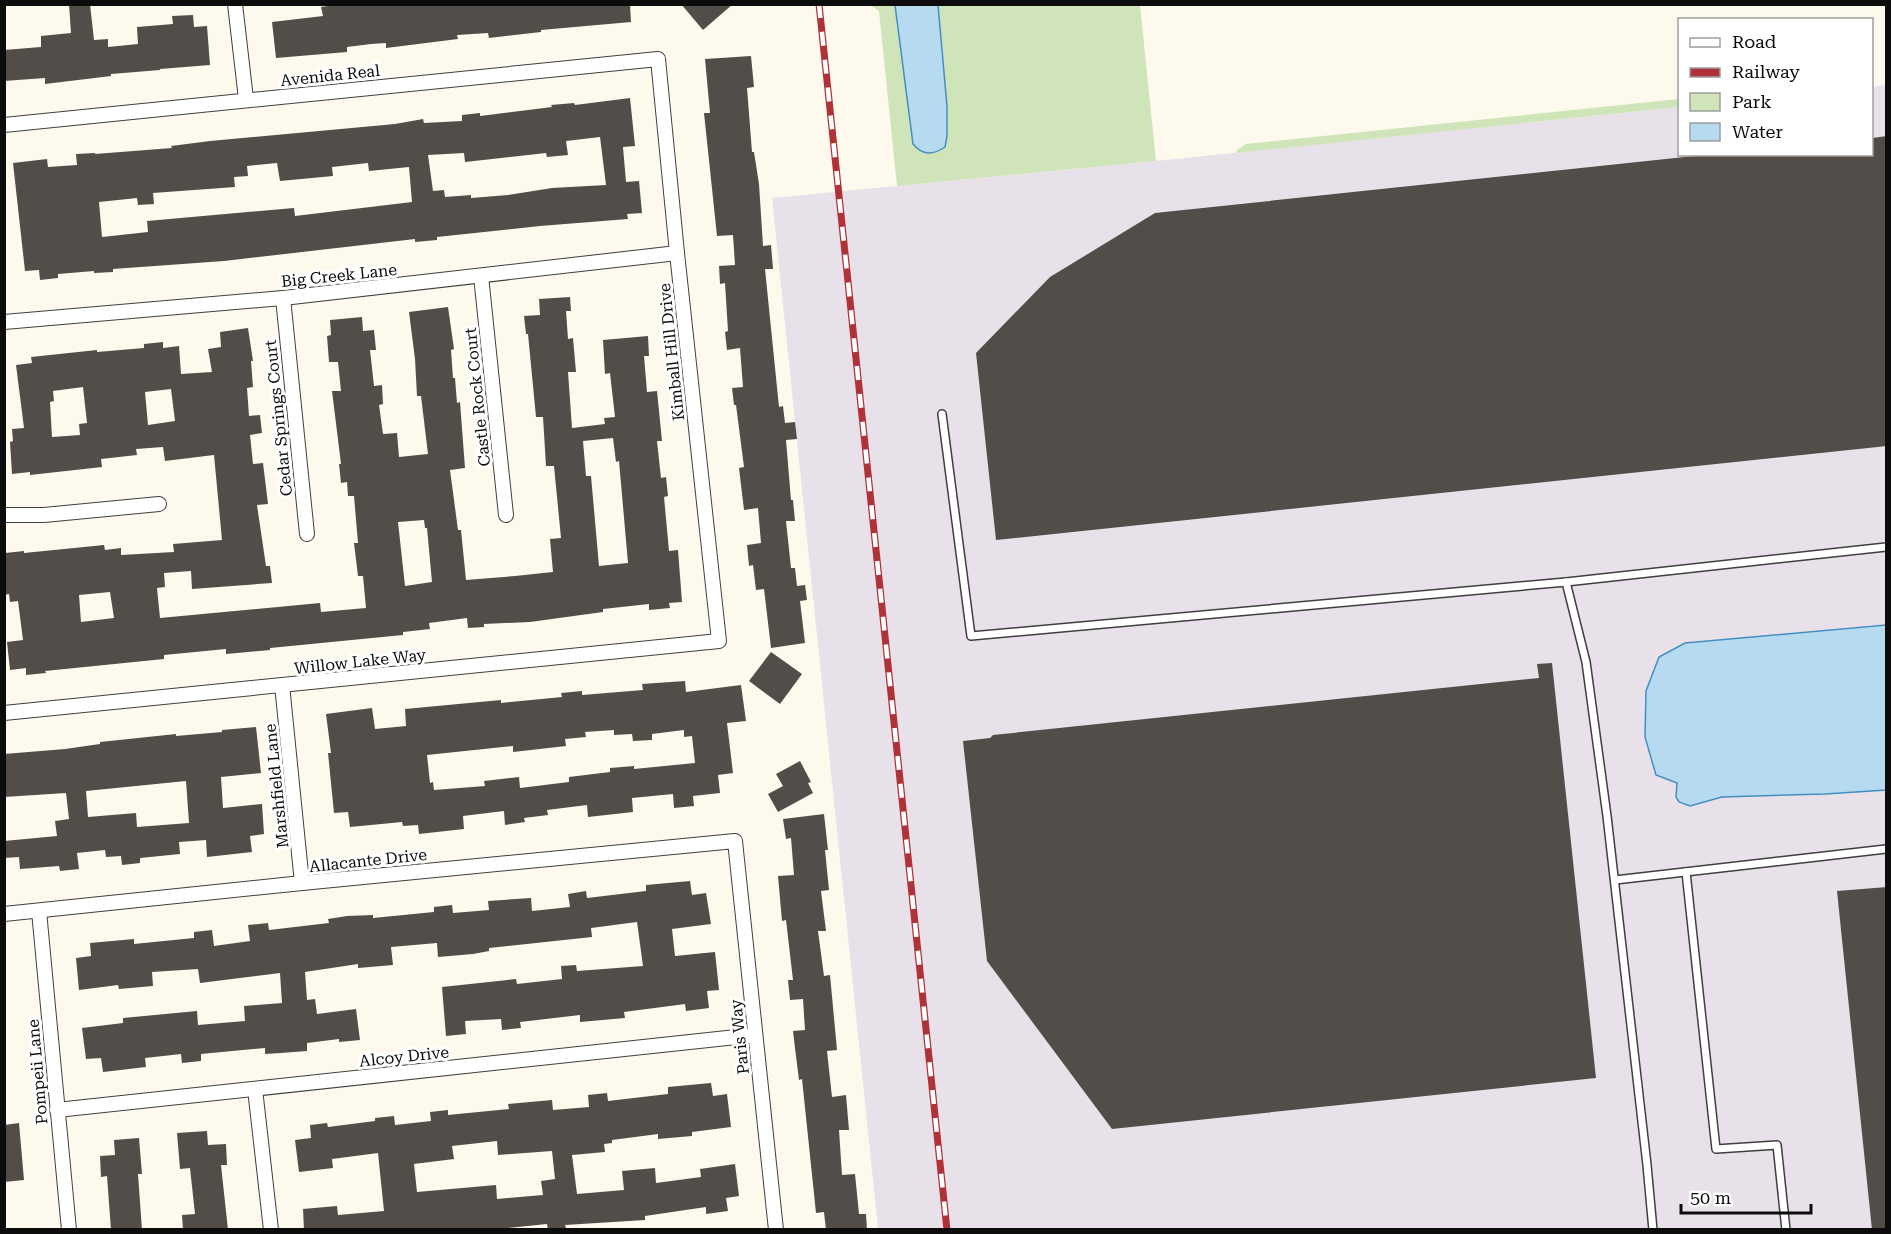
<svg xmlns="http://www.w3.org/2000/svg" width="1891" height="1234" viewBox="0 0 1891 1234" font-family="'Roboto Serif',serif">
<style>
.industrial{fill:#e9e1ea}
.green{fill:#d0e4ba}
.water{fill:#b6daf0;stroke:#448ec0;stroke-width:1.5}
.building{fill:#534d49;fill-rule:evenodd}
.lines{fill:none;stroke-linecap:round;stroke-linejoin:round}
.lane-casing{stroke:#3f3f3f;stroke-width:10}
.street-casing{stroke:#3f3f3f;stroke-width:16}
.lane{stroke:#fff;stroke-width:7}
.street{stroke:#fff;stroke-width:14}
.rail-casing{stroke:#ae3238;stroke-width:7}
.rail{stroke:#fff;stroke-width:4.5;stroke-dasharray:14;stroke-linecap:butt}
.labels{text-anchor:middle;stroke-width:6;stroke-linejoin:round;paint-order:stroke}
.street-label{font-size:16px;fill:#0c0c0c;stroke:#fff}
</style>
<rect width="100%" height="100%" fill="#fdfaed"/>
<path class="industrial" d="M1886,85V1229H878L772,198L1156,161L1679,107L1680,154H1872V87Z"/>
<g class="green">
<path d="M870,5H1140L1156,161L897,186L879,11Z"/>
<path d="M1679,99V107L1236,153L1237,150L1246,144Z"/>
</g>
<g class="water">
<path d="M895,5H938L947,106V136L945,147C933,155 923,156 913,144Z"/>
<path d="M1886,625V790L1825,794L1722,797L1690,806L1679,802L1676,797L1677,783L1656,775L1645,737L1646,691L1659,657L1685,643Z"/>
</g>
<g class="building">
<path d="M69,4H90L94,40L108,39V47L138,44L137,27L173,24L172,16L193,15L194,27L207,26L210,65L160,69V70L111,74V76L45,84V78L4,81V50L41,47V36L71,33Z"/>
<path d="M341,4H630L631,22L541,30V32L489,38L488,33L457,35L458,39L386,48V43L371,44L347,47V52L276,58L272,22L323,16L321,7Z"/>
<path d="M681,4H733L703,30Z"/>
<path d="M751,56L754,87L747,88L752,152H754L759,184L763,246L771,245L773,269H765L779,407L783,406L785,423L795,422L797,439L786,440L791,500H793L795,521H786L791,568H795L797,586L805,585L807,600L800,601L805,643L771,648L764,589L756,590L753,565L749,566L747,545L761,543L758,508L744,510L741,485L739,468L744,467L736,405H734L732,388L743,387L740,348L727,350L725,332L728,331L725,283L720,284L719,266L735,265L733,235L717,236L704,113H710L705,59Z"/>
<path d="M630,98L635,146L623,147L626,182L639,181L642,213L627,214L628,219L540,226L437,237V240L415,242V239L224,261L113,269V272L94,273V271L58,274V278L40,280L39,270L25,271L13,163L47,159L48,167L77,165L76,154L95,153V154L172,148L171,146L210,141L395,124L423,119L424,123L462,121V115L480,113V116L552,107L551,105L574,103L575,105ZM600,137L606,185L552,188L508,195L471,198V195L445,197L444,190L433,191L428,155L464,153L465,162L546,153L547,157L568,155L566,141ZM277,163L280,181L333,176L332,167L368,163L369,171L409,167L412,202L295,216L294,208L147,221L148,232L102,237L99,202L137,198L138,205L154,204L153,193L235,187L234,177L248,176L247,166Z"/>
<path d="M1887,136V446L996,540L976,353L1050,277L1155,213L1713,154H1872V138Z"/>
<path d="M570,297L571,311H566L568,339L573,338L576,372H568L572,428L605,424L604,418L615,417L610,373L605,374L603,340L648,336L649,356H644L647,392L657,391L662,441H657L661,478L666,477L668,496L664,497L669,551L678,550L682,602L669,603L670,608L649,610V604L603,609V612L530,622L484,624V627L468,628L467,618L429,623L430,629L403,632V635L270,648V650L226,654V649L164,655V659L45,671L46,673L26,675V668L10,670L7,642L23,640L18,601L10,602L9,594L4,595L5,553L24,551V553L104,545L105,550L121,548V555L174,552L173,544L222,540L214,455L165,461L163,447L136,449L137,455L101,459L102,467L30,475V472L12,474L10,442L13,441L12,429L24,428L16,365L32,363L31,357L97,350V352L144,348V344L163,342V348L179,346L181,374L212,372L208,349L221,347L220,332L248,328L253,361H251L253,387L247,388L249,416L260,415L262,433L250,435L253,464L263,463L268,504L257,505L266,566H270L272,583L192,589L191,571L164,573L165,587L157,588L160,618L320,603L321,612L366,608L363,576H358L354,543H358L354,496H348L347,482L341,483L339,464H341L332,391H341L338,362H329L327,336L331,335L330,320L362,317L363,331L374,330L376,350H370L374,386L382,385L383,404L379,405L383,434L397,433L399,457L428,454L421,396H417L415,359L409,312L448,307L454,349L451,350L453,378H455L457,403L460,402L465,468L450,470L458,530H461L466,580L515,576L553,572L550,539L561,538L554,466H546L543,417H536L528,334H526L524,316L540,315L539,299ZM83,387L87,423L79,424L80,435L52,437L50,402L54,401L53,391ZM171,389L175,421L148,425L145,392ZM613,438L616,462L619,461L628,563L599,566L591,476H586L583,441ZM424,520L425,528H427L432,582L405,586L398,522ZM110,592L114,618L81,622L79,595Z"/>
<path d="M771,652L802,674L780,704L749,681Z"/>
<path d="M1552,663L1596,1078L1112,1129L987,961L963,741L990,738L993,735L1539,678L1537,664Z"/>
<path d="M685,681L686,692L741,685L746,721L727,723L733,773L718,775L720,793L693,796L694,806L674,808L673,794L632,798L633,812L588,817L587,805L547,810L548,815L524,818L525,822L505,825L504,811L463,816L464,829L419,834L418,825L403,826L402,822L350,827L348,812L334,813L328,753H331L326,714L372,708L375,729L406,726L405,709L501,700V703L562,697L561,693L582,691V695L643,690L642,684ZM614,730V735L632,734L633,741L652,740V734L684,730V737L692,736L695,763L634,769V766L610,768V772L569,777V782L520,788L519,777L484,781L485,786L434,790L433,782L430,783L427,755L513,746V752L566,746L565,739L586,737L585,732Z"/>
<path d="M256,727L261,773L221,777L223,808L262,804L264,834L250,836L252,852L207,857L206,840L179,842L180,854L140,858V863L122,865L121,856L106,857L105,850L77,853L79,869L60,871L59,866L20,869L19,857L4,858V841L57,836L55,821L69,819L66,793L4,797V754L65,749L100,744V742L176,734V736L222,732V730ZM186,781L189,823L137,827L136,813L88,817L86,791Z"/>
<path d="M800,761L811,782L808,783L813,793L778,812L768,794L783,786L776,774Z"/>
<path d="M824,814L828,850H825L829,890L821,891L826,931H818L824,976L830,975L837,1050L827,1051L832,1097L846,1095L849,1130H839L842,1175L855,1174L859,1214H866L867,1230H826L824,1212L816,1213L802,1079L799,1080L795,1048L793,1031L805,1030L803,999L790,1000L788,980H793L786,920L782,921L778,876L794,875L791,838L786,839L783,819Z"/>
<path d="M690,881L692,895L706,893L711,924L672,929L675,956L715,952L719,990L707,991L709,1008L686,1011L685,1004L624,1012L625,1018L580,1022V1015L520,1022L521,1028L502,1030L501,1019L465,1021L466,1034L446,1036L442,987L516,979L517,984L562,979L561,966L576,965L577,971L643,966L637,922L591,928L592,937L489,948V951L473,954L438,957L437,943L391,947L393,965L358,968V964L305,972L307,1000L315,999L317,1014L356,1009L360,1040L339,1042V1039L307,1043V1051L281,1053L265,1054V1048L201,1054V1061L182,1063L181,1054L145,1058L146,1067L103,1072L101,1058L86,1059L82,1028L123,1023V1018L197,1011L198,1025L245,1021L244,1006L282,1003L280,973L200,983L198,969L152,972L153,986L119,989L118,985L79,990L76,958L91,956L90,943L134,939V944L194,938V932L212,930L214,946L250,941L248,925L268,923L269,930L329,923L328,919L347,916L373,915V918L434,912V907L452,905L453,913L489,910L488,901L531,898L532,911L570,907L568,894L586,891L587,898L646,891V885Z"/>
<path d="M1887,887V1230H1872L1837,891Z"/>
<path d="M711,1083L713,1096L727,1094L731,1127L692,1132V1136L658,1139V1134L612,1140V1143L604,1144L605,1152L572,1155L577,1194L624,1190L622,1171L655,1168L656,1183L701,1177L700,1169L735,1164L739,1196L726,1198L728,1211L706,1214V1207L645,1216V1220L565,1225L566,1228L552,1230H548L547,1224L490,1230H304L303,1209L337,1206L338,1215L384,1211L378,1153L332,1159L333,1168L299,1172L295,1140L311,1138L310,1125L327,1123L328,1127L375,1121V1118L394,1116L395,1125L431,1121L430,1112L448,1110V1115L509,1109L508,1104L552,1100L553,1110L589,1107L588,1095L607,1093L608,1101L668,1094V1087ZM497,1141L498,1155L552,1151L555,1179L541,1181L543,1195L497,1199L496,1185L417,1192L414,1164L454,1159L452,1146Z"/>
<path d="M19,1123L24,1180L4,1182V1125Z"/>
<path d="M207,1131L208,1145L226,1144L227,1165H221L228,1230H183L182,1215L195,1214L190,1168L180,1169L177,1133Z"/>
<path d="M139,1138L142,1174H138L142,1230H111L107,1176L101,1177L100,1156L115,1155L114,1140Z"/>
</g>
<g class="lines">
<defs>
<g id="lane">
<path d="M942,414L971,636L1566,582L1886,547"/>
<path d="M1566,582L1586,662L1607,816L1647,1165L1653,1230"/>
<path d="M1686,872L1716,1149L1777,1145L1786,1230"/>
<path d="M1615,880L1886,849"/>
</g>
<g id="street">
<path d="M235,4L246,99"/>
<path d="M4,125L658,59L677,253L719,641L4,713"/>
<path d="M481,276L506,515"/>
<path d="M283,298L307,534"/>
<path d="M4,322L283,298L677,253"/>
<path d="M4,515H44L159,504"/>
<path d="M282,685L302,883"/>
<path d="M39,911L69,1230"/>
<path d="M4,914L302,883L735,841L776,1230"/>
<path d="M255,1089L271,1230"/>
<path d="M57,1110L755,1035"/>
</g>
</defs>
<use href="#lane" class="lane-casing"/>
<use href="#street" class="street-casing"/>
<use href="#lane" class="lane"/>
<use href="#street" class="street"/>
<defs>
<path id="rail" d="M819,4L947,1230"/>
</defs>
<use href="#rail" class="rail-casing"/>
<use href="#rail" class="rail"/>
</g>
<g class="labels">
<g class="street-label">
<text transform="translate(330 75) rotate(-6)" y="6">Avenida Real</text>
<text transform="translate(339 275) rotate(-6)" y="6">Big Creek Lane</text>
<text transform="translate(671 352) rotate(-96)" y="6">Kimball Hill Drive</text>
<text transform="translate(477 397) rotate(-96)" y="6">Castle Rock Court</text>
<text transform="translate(278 418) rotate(-96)" y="6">Cedar Springs Court</text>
<text transform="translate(360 661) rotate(-6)" y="6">Willow Lake Way</text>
<text transform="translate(276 786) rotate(-96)" y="6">Marshfield Lane</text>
<text transform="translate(368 860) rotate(-6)" y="6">Allacante Drive</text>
<text transform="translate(739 1037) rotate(-96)" y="6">Paris Way</text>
<text transform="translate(404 1056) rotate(-6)" y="6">Alcoy Drive</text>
<text transform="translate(37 1072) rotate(-95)" y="6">Pompeii Lane</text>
</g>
</g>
<rect width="1891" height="1234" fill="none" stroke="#0c0c0c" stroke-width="12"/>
<rect x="1678" y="18" width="195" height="138" fill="#ffffff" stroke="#9e9e9e" stroke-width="1.5"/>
<rect x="1690" y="38" width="30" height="9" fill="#ffffff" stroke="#9e9e9e" stroke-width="1.5"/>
<text x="1732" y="48" font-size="18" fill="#0c0c0c">Road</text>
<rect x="1690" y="68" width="30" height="9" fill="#ae3238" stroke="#9e9e9e" stroke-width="1.5"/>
<text x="1732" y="78" font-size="18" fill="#0c0c0c">Railway</text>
<rect x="1690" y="93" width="30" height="18" fill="#d0e4ba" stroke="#9e9e9e" stroke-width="1.5"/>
<text x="1732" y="108" font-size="18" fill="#0c0c0c">Park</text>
<rect x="1690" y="123" width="30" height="18" fill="#b6daf0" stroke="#9e9e9e" stroke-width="1.5"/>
<text x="1732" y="138" font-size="18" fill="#0c0c0c">Water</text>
<path d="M1681 1204v9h130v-9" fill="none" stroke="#0c0c0c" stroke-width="3"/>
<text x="1690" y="1204" font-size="18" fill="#0c0c0c" stroke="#ffffff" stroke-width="4.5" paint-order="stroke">50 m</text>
</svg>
